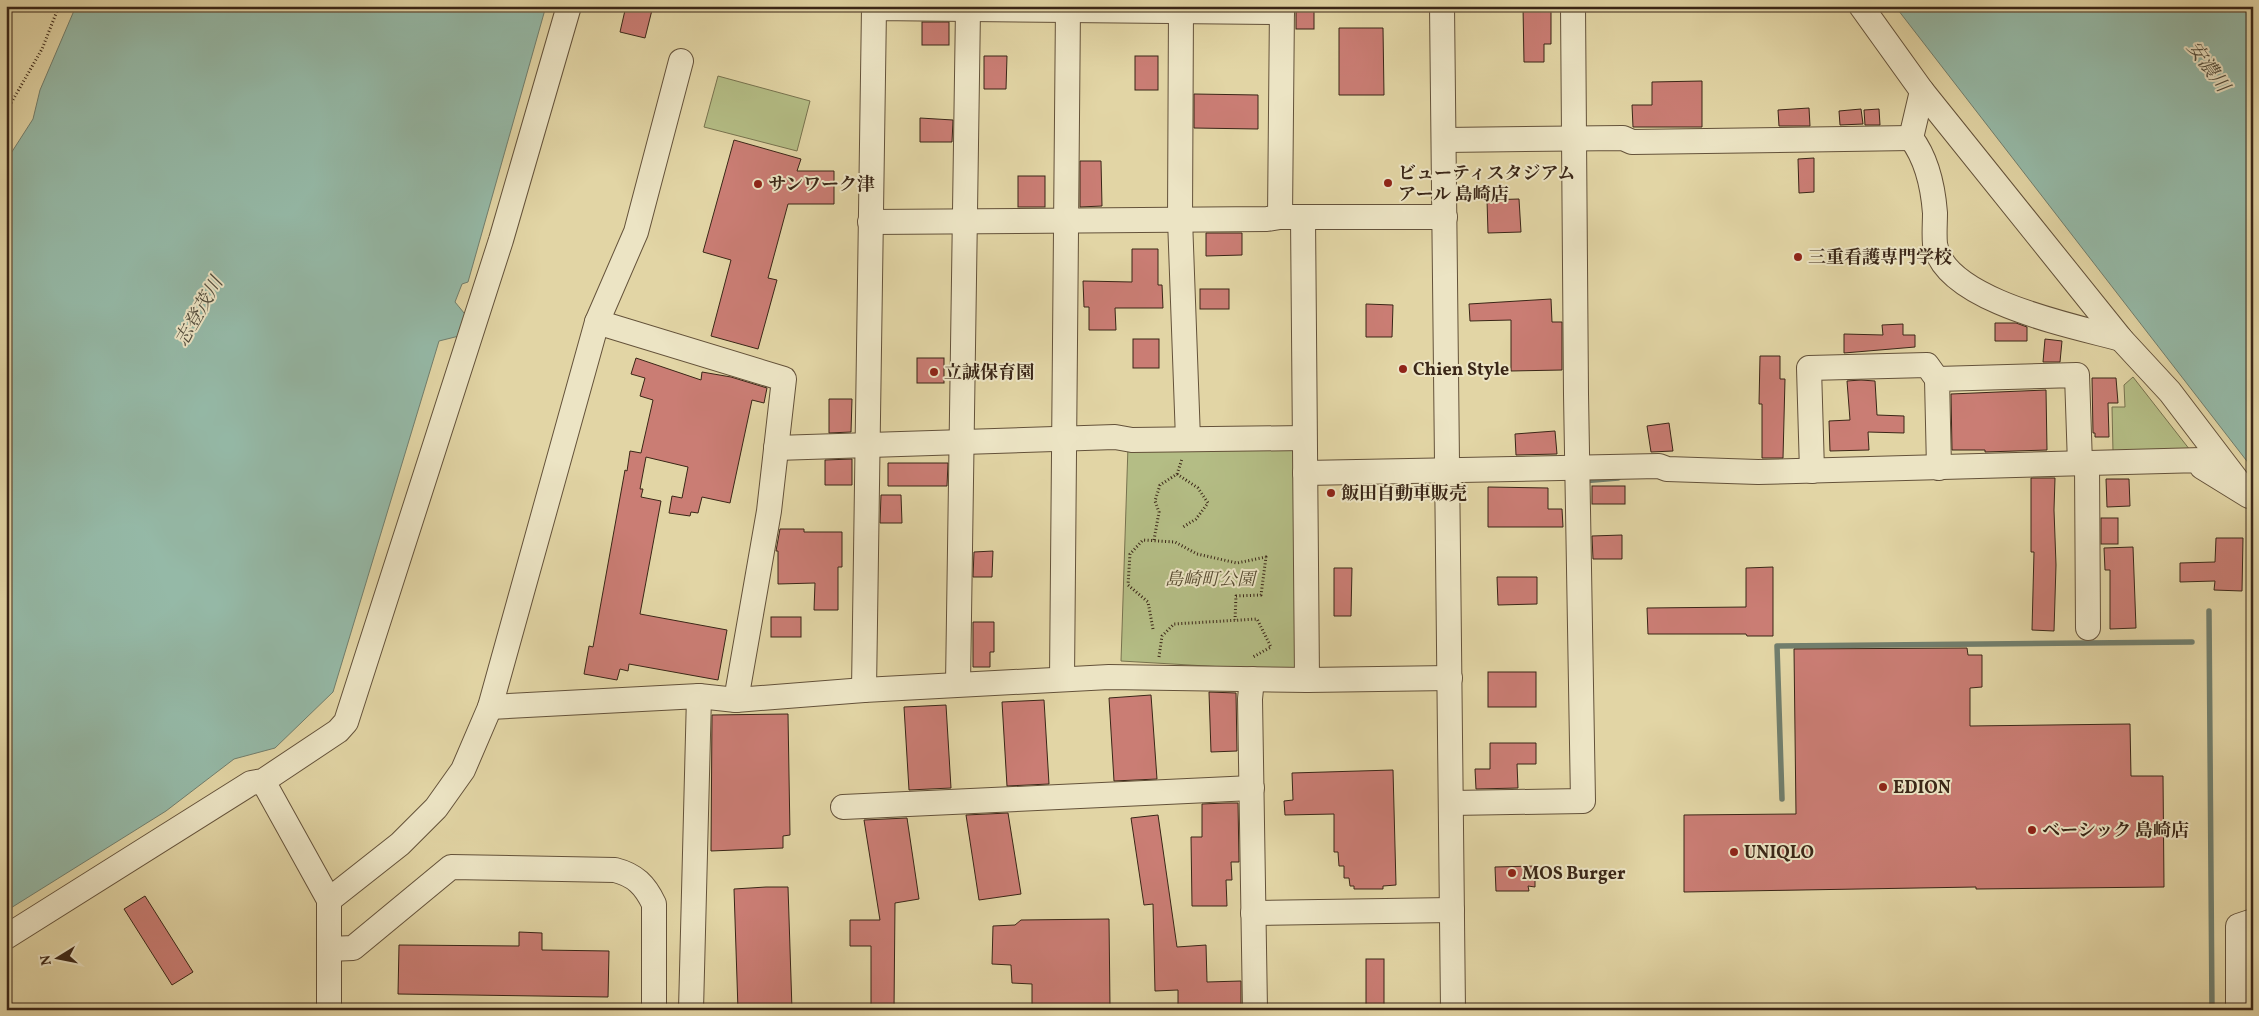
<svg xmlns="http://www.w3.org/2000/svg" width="2259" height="1016" viewBox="0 0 2259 1016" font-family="Vollkorn,'Noto Serif JP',serif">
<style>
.green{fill:#b4bd85;stroke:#77724e}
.water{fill:#95b9a7;stroke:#717e6d}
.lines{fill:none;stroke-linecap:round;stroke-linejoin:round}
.stream{stroke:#717e6d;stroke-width:5.5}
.building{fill:#ca7d74;stroke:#3a2617}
.minor-casing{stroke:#64523a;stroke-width:26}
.path{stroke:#3a2617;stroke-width:3;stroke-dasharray:1 2.5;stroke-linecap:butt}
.minor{stroke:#ece4c4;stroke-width:24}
.poi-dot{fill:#8f2418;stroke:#ece4c4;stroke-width:2}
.labels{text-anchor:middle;stroke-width:4;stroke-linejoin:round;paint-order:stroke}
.poi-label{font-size:18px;font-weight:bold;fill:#3a2617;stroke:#ece4c4;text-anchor:start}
.park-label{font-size:18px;font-style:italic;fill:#584c32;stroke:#ece4c4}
.water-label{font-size:19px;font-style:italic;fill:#514b3b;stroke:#ece4c4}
</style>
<rect width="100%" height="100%" fill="#e2d5a5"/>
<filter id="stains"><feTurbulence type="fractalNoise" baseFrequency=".004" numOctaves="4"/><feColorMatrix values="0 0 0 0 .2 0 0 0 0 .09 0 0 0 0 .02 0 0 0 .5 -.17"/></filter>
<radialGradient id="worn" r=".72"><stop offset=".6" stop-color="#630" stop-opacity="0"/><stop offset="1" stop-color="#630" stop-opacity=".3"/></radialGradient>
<g class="green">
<path d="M718,76L810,101L797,151L704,127Z"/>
<path d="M2133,377L2190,450L2113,452L2112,407H2125L2124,385Z"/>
<path d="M1128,446H1292L1295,451L1297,666L1292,671L1121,661Z"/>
</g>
<g class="water">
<path d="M76,6H546L468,282L462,284L455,302L469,319L463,335L439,341L333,692L275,748L234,759L166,811L6,911V161L33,119L40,90Z"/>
<path d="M1895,6H2253V469Z"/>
</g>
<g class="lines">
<g class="stream">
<path d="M1582,481L1618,478"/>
<path d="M2209,611L2212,1010"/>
<path d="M1782,799L1777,646L2192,642"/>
</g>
</g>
<g class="building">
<path d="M626,6H653L645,38L620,32Z"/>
<rect x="1296" y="6" width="18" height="23"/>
<path d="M1523,7H1551V44H1544V62H1524Z"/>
<rect x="922" y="22" width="27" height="23"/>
<path d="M1339,28H1383L1384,95H1339Z"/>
<path d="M984,56H1007L1006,89H984Z"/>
<rect x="1135" y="56" width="23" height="34"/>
<path d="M1702,81V127H1633L1632,105H1652V82Z"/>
<path d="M1194,94L1258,95V129L1194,128Z"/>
<path d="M1809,108L1810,126H1779L1778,110Z"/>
<path d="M1861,109L1863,124L1840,125L1839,111Z"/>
<path d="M1879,109L1880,125H1865L1864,110Z"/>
<path d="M920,118L953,120L952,142H920Z"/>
<path d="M734,140L801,159L797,171H834V204H788L768,278L777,280L758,349L711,336L731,260L703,252Z"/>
<path d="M1814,158V192L1799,193L1798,159Z"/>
<path d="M1080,161H1101L1102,206L1080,207Z"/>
<rect x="1018" y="176" width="27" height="31"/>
<path d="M1519,199L1521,232L1488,233L1487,200Z"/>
<path d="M1206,233H1242V255L1206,256Z"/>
<path d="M1132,249H1158V285H1162L1163,308H1115L1116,330H1089V307H1084L1083,281L1132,282Z"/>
<rect x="1200" y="289" width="29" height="20"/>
<path d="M1551,299L1552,322H1562V370L1511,371V320L1470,321L1469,304Z"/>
<path d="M1366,304L1393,305L1392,337H1366Z"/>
<path d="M1995,323H2016L2027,327V341H1995Z"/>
<path d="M1903,324V335H1915V347L1844,353V334L1883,335L1882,325Z"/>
<rect x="1133" y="339" width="26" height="29"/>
<path d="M2045,339L2062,341L2060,362H2043Z"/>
<path d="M1760,356H1780V379H1785L1783,458H1762V404H1759Z"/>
<path d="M636,358L701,380L702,372L731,377L767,388L764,403L752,400L730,503L702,497L698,513L691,512L690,516L669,513L672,496L682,498L688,467L646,457L640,489H643L641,497L661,501L640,614L727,630L718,680L629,664L628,671L620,669L617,680L584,674L589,646L593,647L625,470L627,471L630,451L641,453L653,400L640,396L645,378L631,374Z"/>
<rect x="917" y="358" width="27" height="25"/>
<path d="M2092,378H2116L2118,403H2108L2109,437H2095V433H2093Z"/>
<path d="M1861,380L1875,381L1877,415L1904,416V433L1868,432L1869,450L1830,451L1829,421L1850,420L1847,381Z"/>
<path d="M2046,390L2047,450L1985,452V450H1952L1951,394Z"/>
<path d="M829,399H852L851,432L829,433Z"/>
<path d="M1669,423L1673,451L1651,452L1647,426Z"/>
<path d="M1555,431L1557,454L1516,455L1515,434Z"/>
<path d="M852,459V485H825V460Z"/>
<path d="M888,463H948L947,486H888Z"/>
<path d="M2031,478H2055L2054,510L2056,565L2054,631L2032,630L2034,552H2031Z"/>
<path d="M2106,479H2129L2130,506L2107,507Z"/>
<rect x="1592" y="486" width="33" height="18"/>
<path d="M1488,487L1548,488V509H1562L1563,527H1488Z"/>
<path d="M881,495H901L902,523H880Z"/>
<rect x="2101" y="518" width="17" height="26"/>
<path d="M780,529H804V532H842V567H838V610H814L815,583L778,584V551H776Z"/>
<path d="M1622,535V559H1593L1592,536Z"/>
<path d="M2216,538H2243L2242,591L2214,590L2215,581L2180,582V563L2215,562Z"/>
<path d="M2133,547L2136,628L2110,629V570H2105L2104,548Z"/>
<path d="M993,551L992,577H973L974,552Z"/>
<path d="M1773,567V636H1747L1746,634H1648L1647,608L1746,607V568Z"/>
<path d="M1334,568H1352L1351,616H1334Z"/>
<path d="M1497,577H1537V604L1498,605Z"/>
<rect x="771" y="617" width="30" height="20"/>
<path d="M973,622H994V652H990V667H973Z"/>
<path d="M1967,648L1968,655H1982V687L1970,688V726L2130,724L2131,776H2163L2164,887L1976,889V887L1684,892V815L1796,814L1794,649Z"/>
<rect x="1488" y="672" width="48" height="35"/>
<path d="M1209,692L1236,693L1237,751L1211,752Z"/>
<path d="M1151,695L1157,779L1114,781L1109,698Z"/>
<path d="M1044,700L1049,784L1007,786L1002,702Z"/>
<path d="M946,705L951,788L909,790L904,707Z"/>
<path d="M788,714L790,835L783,836V848L711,851L712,715Z"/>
<path d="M1490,743H1536V764H1517L1518,788L1476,789L1475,769H1490Z"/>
<path d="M1393,770L1396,885L1383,886V889H1354V886H1350L1349,878H1344V866H1339L1338,852H1334V814L1285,815L1284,801L1293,800L1292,773Z"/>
<path d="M1226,803H1238L1239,862H1231L1232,880H1226L1227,906H1192L1191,837H1202V804Z"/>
<path d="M1008,813L1021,894L979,900L966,815Z"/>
<path d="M1158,815L1177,947L1206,945L1207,982L1241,981V1010H1203L1204,1005H1178V990L1155,991L1153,904L1144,905L1131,818Z"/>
<path d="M907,818L919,899L895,903L894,1010H871V946H850V920H880L864,820Z"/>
<path d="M1535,866V887L1528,886L1529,891H1496L1495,867Z"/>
<path d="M766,887H788L792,1010H738L734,889Z"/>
<path d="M145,896L193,972L172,985L124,909Z"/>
<path d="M1109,919L1110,1007L1032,1008V984L1012,983L1011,965L992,964L993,926L1015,925L1021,920Z"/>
<path d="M519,932L542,933V950L609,951L608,997L398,994L399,945L519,946Z"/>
<rect x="1366" y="959" width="18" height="51"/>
</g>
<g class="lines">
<defs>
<g id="minor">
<path d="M1181,6L1180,219L1188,439"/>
<path d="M1442,6L1453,1010"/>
<path d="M1861,6L1922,91L2121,339L2170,392L2240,484"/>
<path d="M1911,138C1927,159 1933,187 1935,213C1935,223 1934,234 1935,244C1944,301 2074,326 2121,339"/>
<path d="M1911,138L1922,91"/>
<path d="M1444,140L1623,138L1632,142L1911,138"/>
<path d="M1280,217L1282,6"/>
<path d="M1303,217L1307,680"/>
<path d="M870,222L1267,219L1280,217H1445"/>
<path d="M597,322L784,379L769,511L736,700"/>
<path d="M776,448L1115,437L1132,440L1304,438"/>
<path d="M2087,463L2088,628"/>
<path d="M1939,468L1937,379L2077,375L2080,464"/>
<path d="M1812,471L1809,368L1927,365L1937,379"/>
<path d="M1305,473L1659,466L1667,469L1758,472L2202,460V467L2249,496"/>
<path d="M1062,679L1068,6"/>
<path d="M1252,679L1250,699L1255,1010"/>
<path d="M958,684L968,9"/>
<path d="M864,690L874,8L1282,12"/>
<path d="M490,707L699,696L736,700L864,690L1109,677L1307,680L1450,678"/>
<path d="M263,781L329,900V1010"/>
<path d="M1451,803L1583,801L1576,394L1573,6"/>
<path d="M843,807L1252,788"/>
<path d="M329,900L400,844L436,808L463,770L490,707L597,322L636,232L681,61"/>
<path d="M1253,913L1452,910"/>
<path d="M6,937L251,783L263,781L338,731L346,722L501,240L569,6"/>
<path d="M329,949L353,948L451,867L615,870C635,875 645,885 654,904V1010"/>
<path d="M691,1010L699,696"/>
<path d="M2238,1010V926L2253,921"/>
</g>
</defs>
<use href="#minor" class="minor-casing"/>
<g class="path">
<path d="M6,112L42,49L59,6"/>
<path d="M1177,474L1198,488L1208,503L1196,519L1183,527"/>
<path d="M1154,540L1159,512L1155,501L1160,485L1177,474L1182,459"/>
<path d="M1153,629L1148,602L1128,585L1130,554L1143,540L1175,542L1197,554L1237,563L1266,557L1261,595L1236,596L1235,620"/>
<path d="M1159,657L1162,636L1174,624L1257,619L1271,647L1253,657"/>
</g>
<use href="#minor" class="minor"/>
</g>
<g class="poi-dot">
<circle cx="1388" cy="183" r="5"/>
<circle cx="758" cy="184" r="5"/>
<circle cx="1798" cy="257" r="5"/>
<circle cx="1403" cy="369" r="5"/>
<circle cx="934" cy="372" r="5"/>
<circle cx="1331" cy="493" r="5"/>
<circle cx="1883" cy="787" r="5"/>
<circle cx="2032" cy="830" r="5"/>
<circle cx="1734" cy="852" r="5"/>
<circle cx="1512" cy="873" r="5"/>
</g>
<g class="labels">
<g class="poi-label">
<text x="1398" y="179">ビューティスタジアム<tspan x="1398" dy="21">アール 島崎店</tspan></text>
<text x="768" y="190">サンワーク津</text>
<text x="1808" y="263">三重看護専門学校</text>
<text x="1413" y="375">Chien Style</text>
<text x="944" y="378">立誠保育園</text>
<text x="1341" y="499">飯田自動車販売</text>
<text x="1893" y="793">EDION</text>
<text x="2042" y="836">ベーシック 島崎店</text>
<text x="1744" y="858">UNIQLO</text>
<text x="1522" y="879">MOS Burger</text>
</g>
<g class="park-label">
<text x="1210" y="585">島崎町公園</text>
</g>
<g class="water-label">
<text transform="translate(2209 66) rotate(54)" y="7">安濃川</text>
<text transform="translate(198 311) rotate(-60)" y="7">志登茂川</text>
</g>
</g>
<rect width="2259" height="1016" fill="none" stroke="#e2d5a5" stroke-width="25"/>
<rect x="8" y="8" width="2244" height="1001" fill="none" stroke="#3a2617" stroke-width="2.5"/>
<rect x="12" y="12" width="2234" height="991" fill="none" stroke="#3a2617"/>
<g transform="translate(58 958) rotate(260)" stroke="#ece4c4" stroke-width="4" paint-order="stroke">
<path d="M0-4L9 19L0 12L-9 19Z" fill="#3a2617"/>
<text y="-8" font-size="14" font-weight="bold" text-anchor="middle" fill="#3a2617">N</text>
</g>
<rect width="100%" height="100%" filter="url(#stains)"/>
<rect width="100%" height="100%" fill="url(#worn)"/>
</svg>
